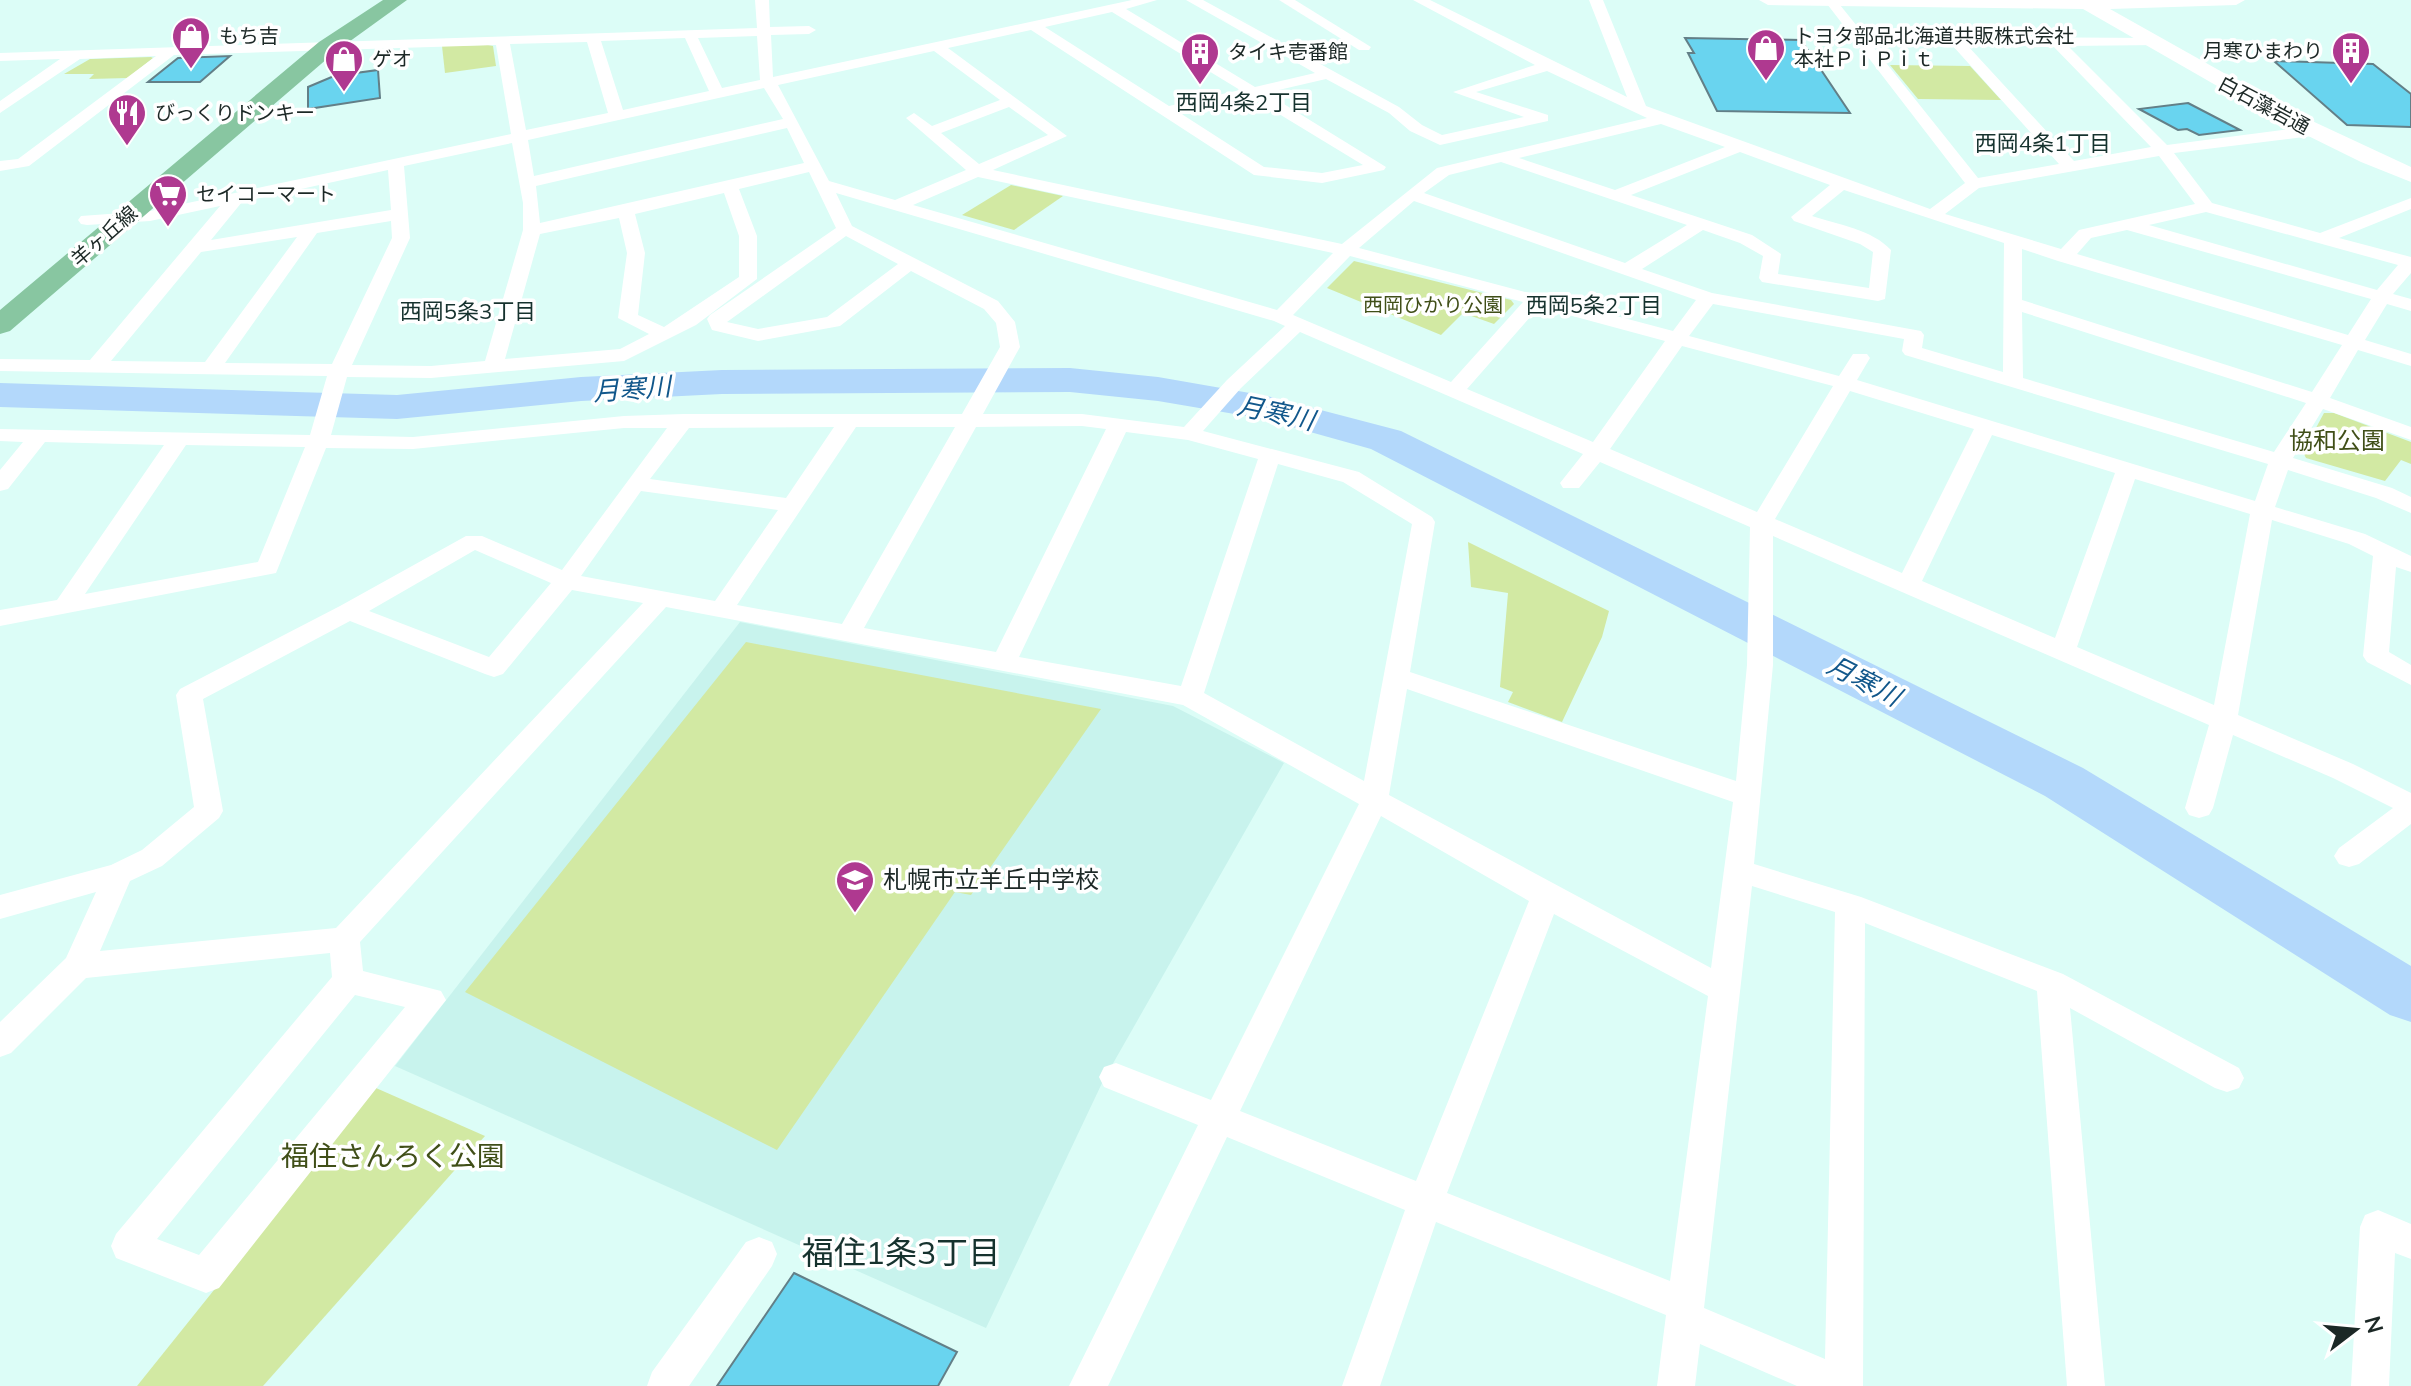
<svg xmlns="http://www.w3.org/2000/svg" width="2411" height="1386" viewBox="0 0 2411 1386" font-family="Mulish,'Noto Sans JP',sans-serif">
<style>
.built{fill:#c8f3ed}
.green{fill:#d2e9a3}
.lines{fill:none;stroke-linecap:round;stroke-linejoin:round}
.river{fill:#b3d8fb;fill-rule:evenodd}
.building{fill:#69d4ef;stroke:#637f87;stroke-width:2}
.street{fill:#fff;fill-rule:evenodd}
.secondary{fill:#fff;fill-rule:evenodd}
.primary{fill:#88c6a1;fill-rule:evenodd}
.labels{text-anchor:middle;stroke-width:7;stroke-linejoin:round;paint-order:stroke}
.far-poi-label{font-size:20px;fill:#1c2826;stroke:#fff;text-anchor:start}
.far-street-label{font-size:20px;fill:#1c2826;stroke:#fff}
.far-park-label{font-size:20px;fill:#404f18;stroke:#fff}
.far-neighbourhood-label{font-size:22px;fill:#16322e;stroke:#fff}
.park-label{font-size:24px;fill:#404f18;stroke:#fff}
.poi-label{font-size:24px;fill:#1c2826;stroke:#fff;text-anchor:start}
.water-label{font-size:26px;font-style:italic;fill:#11578b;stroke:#fff}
.near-park-label{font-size:28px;fill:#404f18;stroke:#fff}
.near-neighbourhood-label{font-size:32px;fill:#16322e;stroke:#fff}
</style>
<rect width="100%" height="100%" fill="#dcfdf7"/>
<path class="built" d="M740,622L1173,706L1284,763L1103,1081L986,1328L395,1066Z"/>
<g class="green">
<path d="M488,45L493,46L496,66L445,73L442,46Z"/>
<path d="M151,57L153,58L128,78L89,79L94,74H64L90,59Z"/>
<path d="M1890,65L1970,66L2001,100L1918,99Z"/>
<path d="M1011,185L1063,196L1014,230L962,215Z"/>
<path d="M1354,261L1511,300L1514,304L1494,324L1463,313L1441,335L1327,288Z"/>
<path d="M2324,413H2334L2411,442V464L2401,460L2385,481L2306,458L2303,452Z"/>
<path d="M1468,542L1609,611L1602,637L1562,722L1508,702L1513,692L1500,687L1508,593L1471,587Z"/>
<path d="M746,642L1101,709L971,895L955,892L777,1150L465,992Z"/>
<path d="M376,1088L485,1136L263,1386H137Z"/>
</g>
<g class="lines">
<path class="river" d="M1070,368L1158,377L1267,396L1401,431L2083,768L2411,966V1022L2390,1015L2045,796L1371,449L1264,419L1158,401L1070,392L722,394L581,401L397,419L0,407V383L397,395L581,377L722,370Z"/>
</g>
<g class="building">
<path d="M1685,38L1801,40L1850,113L1717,111L1688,53H1694Z"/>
<path d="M230,56L200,82H148L178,58Z"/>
<path d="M2274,61L2373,64L2411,94V127L2347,125Z"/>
<path d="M378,70L380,98L308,109V87L334,76Z"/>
<path d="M2188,103L2240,130L2199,135L2187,129L2178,130L2139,109Z"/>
<path d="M794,1273L957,1352L938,1386H717Z"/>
</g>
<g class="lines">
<g class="street">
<path d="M755,0H769L770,27L809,26L816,30L809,34L771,35L773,77L1132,0H1157L1126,9L1255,87L1315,73L1186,0H1203L1399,107L1422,125L1442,135L1524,117L1453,92L1535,65L1413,0H1430L1627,97L1589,0H1603L1646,106L1930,209L1965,183L1824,0H1836L1865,36L2153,38L2160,42L2158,45L2068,46L2167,145L2312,126L2320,131L2312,136L2174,153L2212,203L2320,233L2411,198V209L2339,238L2411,257V273L2393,294L2411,299V311L2387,304L2365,340L2411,354V366L2358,350L2330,398L2411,427V440L2323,409L2293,458L2392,488L2411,497V513L2376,498L2288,470L2275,507L2365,534L2411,556V572L2396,567L2389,652L2411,665V685L2367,662L2363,656L2373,556L2349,544L2272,520L2238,715L2353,764L2411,793V824L2359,864L2349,867L2339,864L2334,856L2339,848L2393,808L2333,778L2233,735L2213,808L2209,815L2199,818L2189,815L2185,808L2209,725L1773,536V665L1754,864L1861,897L2063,974L2239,1068L2244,1078L2239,1088L2227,1092L2215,1088L2070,1008L2105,1386H2067L2037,991L1865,923L1863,1386H1797L1700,1344L1695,1386H1657L1666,1315L1436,1222L1380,1386H1342L1405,1210L1227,1137L1108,1386H1069L1198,1125L1104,1087L1099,1077L1104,1067L1116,1063L1211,1100L1359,804L1183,705L666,607L360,942L363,971L441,991L446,1000L219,1288L206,1293L116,1258L111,1246L116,1234L332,977L330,953L86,978L11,1053L0,1057V1022L66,958L96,892L0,919V895L111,865L142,850L194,807L176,695L180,689L340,606L466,536H482L562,570L667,428H624L413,449L326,448L276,573L0,626V610L57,600L164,445L45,442L8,489L0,491V470L23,442L0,441V429L310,435L327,376L0,371V359L90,360L220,206L150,221L87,225L81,224L78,220L81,216L150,211L511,134L496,45L174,55L29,166L0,171V161L18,159L156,56L80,59L0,113V101L60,59L0,61V53L757,28ZM1112,12L1240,90L1169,106L1045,27ZM1031,30L1254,175L1322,183L1384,170L1386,167L1266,93L1326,79L1389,113L1410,131L1440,145L1548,121V115L1476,92L1547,71L1647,118L1437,168L1342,244L993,170L1067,136L948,48ZM757,36L760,80L722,88L698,38ZM685,38L709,91L623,110L601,41ZM587,42L608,113L526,130L510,44ZM1871,44L1952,45L2059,164L1978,178ZM1967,45H2052L2151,147L2074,161ZM934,51L1000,100L932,126L914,113L906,118L966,170L895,200L829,181L778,85ZM764,88L783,119L534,176L528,140ZM1251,97L1363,165L1322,173L1264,167L1180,113ZM1009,107L1048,135L979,164L941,133ZM1661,124L1725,147L1615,190L1519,158ZM787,128L804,163L540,223L536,186ZM512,143L523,203V230L485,361L431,366L352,365L410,238L404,166ZM1740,152L1830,185L1791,217L1794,221L1860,244L1873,252L1869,288L1778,274L1781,254L1752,235L1631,195ZM2159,156L2195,204L2079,230L2061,249L1945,214L1979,188ZM1501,162L1687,225L1625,263L1424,193L1449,175ZM388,170L391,210L211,240L242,202ZM809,172L836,228L710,315L707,319L712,330L758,341L840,326L911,271L984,309L996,323L1000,347L962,414H684L624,416L413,437L331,435L347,377L431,378L624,361L696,325L757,279V236L739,189ZM978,177L1333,253L1277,310L913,205ZM1844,190L2004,243L2003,372L1922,348L1924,335L1921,331L1712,293L1642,269L1703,230L1740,243L1763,256L1759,278L1762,282L1878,301L1885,299L1891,250C1873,230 1837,224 1812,216ZM724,193L739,236V277L664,327L638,315L645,253L635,214ZM836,193L1274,321L1285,326L1227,380L1184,427L1082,414H983L1020,347L1015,322L998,301L852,226ZM1414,201L1696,300L1673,331L1359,248ZM2206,212L2398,265L2377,290L2149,225ZM619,218L627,253L618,318L649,334L620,349L505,359L540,234ZM391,221L392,238L332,364L225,363L317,233ZM2127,230L2371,299L2348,335L2077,254L2091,238ZM846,236L898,264L827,317L758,329L727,322ZM297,237L205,362L111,361L201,252ZM2022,249L2058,261L2342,345L2312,392L2022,300ZM1350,256L1523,302L1451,382L1293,315ZM1713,304L1904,339L1902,351L1905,355L2268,464L2255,501L1857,380L1870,358L1867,354H1853L1839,376L1689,336ZM1539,307L1665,341L1593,442L1467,389ZM2022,312L2306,403L2274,452L2023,378ZM1300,332L1583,454L1560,483L1563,488H1579L1600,462L1750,527L1747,665L1736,781L1410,672L1435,522L1432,517L1359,472L1203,431L1241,388ZM1682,346L1833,386L1757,512L1610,449ZM1850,391L1974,429L1902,573L1775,519ZM1082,426L1106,429L996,652L864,628L976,427ZM834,427L786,498L650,479L689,428ZM856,427H955L842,624L737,605ZM1126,432L1188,440L1258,459L1181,686L1019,657ZM1992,435L2115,473L2055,638L1922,581ZM186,445L305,447L258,562L85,594ZM1278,464L1343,482L1412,524L1364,781L1204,693ZM2135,479L2250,514L2214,705L2077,647ZM641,491L778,510L715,601L581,576ZM475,550L551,583L489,657L369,611ZM572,590L643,603L336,928L100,951L130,881L162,866L219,818L223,811L203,699L350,621L485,674L494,677L503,674ZM1407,689L1733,802L1711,968L1389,795ZM1381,816L1529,901L1416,1181L1240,1111ZM1752,886L1835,912L1825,1359L1704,1308ZM1554,914L1708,996L1670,1281L1447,1193ZM355,995L405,1007L199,1255L157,1239Z"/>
<path d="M1279,0H1295L1371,47L1369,50H1359Z"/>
<path d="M2378,1210L2411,1224V1259L2395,1253L2389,1386H2351L2360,1227L2365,1215Z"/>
<path d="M759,1237L772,1242L777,1254L772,1266L689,1386H647L652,1372L746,1242Z"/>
</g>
<path class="secondary" d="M1759,0H2245L2236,5L2110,9L2295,113L2411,167V182L2361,162L2280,122L2083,9L1768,5Z"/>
<path class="primary" d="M383,0H407L335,52L10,331L0,334V310L319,42Z"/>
</g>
<defs>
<symbol id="shop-pin" viewBox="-11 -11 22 30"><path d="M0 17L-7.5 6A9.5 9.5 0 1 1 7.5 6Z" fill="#af3990" stroke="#fff"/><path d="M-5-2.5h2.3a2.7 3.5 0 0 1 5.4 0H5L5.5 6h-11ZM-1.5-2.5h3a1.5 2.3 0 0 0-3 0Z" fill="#fff"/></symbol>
<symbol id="building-pin" viewBox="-11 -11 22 30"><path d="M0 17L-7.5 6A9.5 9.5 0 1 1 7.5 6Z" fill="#af3990" stroke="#fff"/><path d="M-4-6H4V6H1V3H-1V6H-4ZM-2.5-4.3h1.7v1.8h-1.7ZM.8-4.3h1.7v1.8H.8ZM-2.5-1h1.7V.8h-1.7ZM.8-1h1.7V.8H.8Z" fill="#fff"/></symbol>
<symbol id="restaurant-pin" viewBox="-11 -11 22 30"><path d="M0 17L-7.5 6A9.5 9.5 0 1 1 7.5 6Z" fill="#af3990" stroke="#fff"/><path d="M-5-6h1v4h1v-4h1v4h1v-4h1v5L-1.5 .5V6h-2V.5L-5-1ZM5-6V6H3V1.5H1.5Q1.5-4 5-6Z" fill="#fff"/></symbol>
<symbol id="supermarket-pin" viewBox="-11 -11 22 30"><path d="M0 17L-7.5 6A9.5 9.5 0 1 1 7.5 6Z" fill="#af3990" stroke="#fff"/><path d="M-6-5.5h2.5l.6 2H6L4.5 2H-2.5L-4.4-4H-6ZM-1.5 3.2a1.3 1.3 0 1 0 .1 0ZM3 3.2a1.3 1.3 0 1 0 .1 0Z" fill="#fff"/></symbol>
<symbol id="school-pin" viewBox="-11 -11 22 30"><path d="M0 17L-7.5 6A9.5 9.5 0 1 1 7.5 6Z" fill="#af3990" stroke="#fff"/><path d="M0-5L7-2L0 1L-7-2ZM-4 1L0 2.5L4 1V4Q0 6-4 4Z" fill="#fff"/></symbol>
</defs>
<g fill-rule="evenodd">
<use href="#shop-pin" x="169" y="14" width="44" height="60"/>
<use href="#shop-pin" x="1744" y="26" width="44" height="60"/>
<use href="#building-pin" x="2329" y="29" width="44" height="60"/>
<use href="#building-pin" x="1178" y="30" width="44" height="60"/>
<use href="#shop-pin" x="322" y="37" width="44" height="60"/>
<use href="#restaurant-pin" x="105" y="91" width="44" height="60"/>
<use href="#supermarket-pin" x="146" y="172" width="44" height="60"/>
<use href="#school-pin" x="833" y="858" width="44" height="60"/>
</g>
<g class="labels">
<g class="far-poi-label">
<text x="219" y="43">もち吉</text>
<text x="1794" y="43">トヨタ部品北海道共販株式会社<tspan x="1794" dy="23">本社ＰｉＰｉｔ</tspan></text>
<text x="2323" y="58" text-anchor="end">月寒ひまわり</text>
<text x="1228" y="59">タイキ壱番館</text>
<text x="372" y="66">ゲオ</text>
<text x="155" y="120">びっくりドンキー</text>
<text x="196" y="201">セイコーマート</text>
</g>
<g class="far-street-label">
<text transform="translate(2264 105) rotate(28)" y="7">白石藻岩通</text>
<text transform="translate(104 236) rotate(-41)" y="7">羊ヶ丘線</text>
</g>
<g class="far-park-label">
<text x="1433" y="312">西岡ひかり公園</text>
</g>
<g class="far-neighbourhood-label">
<text x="1244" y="110">西岡4条2丁目</text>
<text x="2043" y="151">西岡4条1丁目</text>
<text x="1594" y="313">西岡5条2丁目</text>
<text x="468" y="319">西岡5条3丁目</text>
</g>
<g class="park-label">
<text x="2337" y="449">協和公園</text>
</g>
<g class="poi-label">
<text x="883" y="888">札幌市立羊丘中学校</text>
</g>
<g class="water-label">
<text transform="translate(632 389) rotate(-4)" y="9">月寒川</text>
<text transform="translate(1276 413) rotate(12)" y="9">月寒川</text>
<text transform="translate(1864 681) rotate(27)" y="9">月寒川</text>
</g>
<g class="near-park-label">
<text x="393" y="1166">福住さんろく公園</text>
</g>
<g class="near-neighbourhood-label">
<text x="901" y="1264">福住1条3丁目</text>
</g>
</g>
<g transform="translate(2355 1330) rotate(74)" stroke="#ffffff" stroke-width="6" paint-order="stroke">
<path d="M0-6L14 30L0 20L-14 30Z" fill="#1c2826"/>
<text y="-12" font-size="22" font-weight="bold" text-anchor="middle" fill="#1c2826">N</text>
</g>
</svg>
